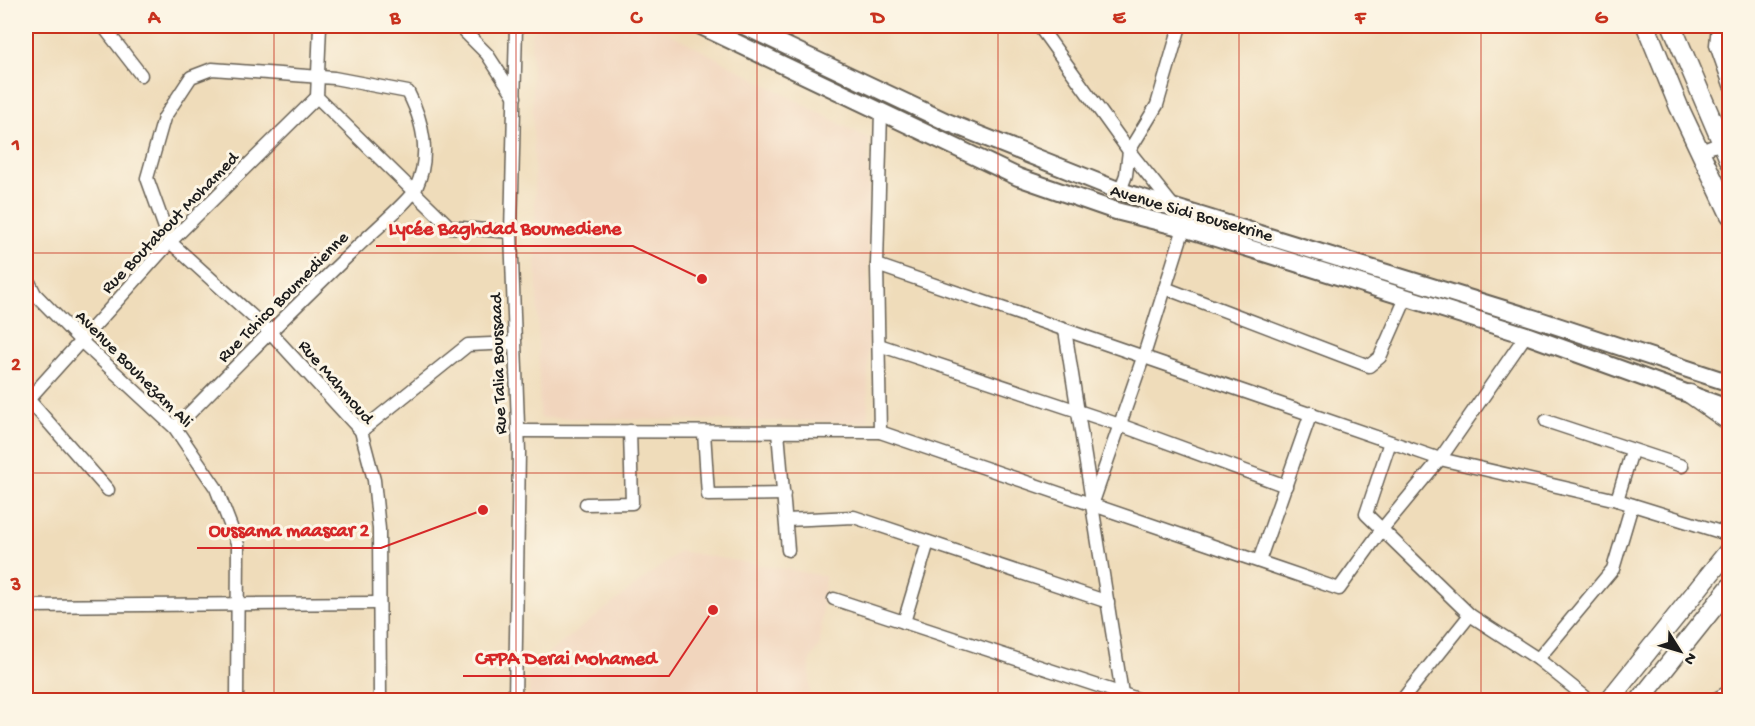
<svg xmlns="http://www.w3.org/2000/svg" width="1755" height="726" viewBox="0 0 1755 726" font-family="'Gochi Hand',sans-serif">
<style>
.built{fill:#f1d5bd}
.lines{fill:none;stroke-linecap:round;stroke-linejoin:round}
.street-casing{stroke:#665f53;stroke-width:15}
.secondary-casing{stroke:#665f53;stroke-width:20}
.primary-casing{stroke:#665f53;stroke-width:21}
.street{stroke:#fff;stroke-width:12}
.secondary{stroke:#fff;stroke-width:16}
.primary{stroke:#fff;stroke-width:18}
.grid{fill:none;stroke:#c8321e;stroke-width:1.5;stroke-opacity:0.55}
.labels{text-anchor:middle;stroke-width:6;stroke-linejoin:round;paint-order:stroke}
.street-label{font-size:18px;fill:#1c1c1c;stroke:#fcf5e5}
.leader{fill:none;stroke:#d62828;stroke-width:2}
.callout-dot{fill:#d62828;stroke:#fcf5e5;stroke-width:2}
.callout-label{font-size:20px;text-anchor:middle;font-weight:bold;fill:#d62828;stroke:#fcf5e5;stroke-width:6;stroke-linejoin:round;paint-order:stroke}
.neatline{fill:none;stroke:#c8321e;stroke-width:2}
.grid-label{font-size:20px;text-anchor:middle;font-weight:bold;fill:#c8321e}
</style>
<rect width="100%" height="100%" fill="#fcf5e5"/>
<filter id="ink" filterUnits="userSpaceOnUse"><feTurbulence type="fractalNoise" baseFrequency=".0167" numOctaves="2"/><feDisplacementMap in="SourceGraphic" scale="12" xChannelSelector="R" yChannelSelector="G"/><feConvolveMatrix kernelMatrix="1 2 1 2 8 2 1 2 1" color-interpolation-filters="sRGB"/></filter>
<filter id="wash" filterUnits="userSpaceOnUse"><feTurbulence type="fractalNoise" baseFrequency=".008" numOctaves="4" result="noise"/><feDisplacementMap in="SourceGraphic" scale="24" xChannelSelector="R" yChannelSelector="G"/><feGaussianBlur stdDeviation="1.35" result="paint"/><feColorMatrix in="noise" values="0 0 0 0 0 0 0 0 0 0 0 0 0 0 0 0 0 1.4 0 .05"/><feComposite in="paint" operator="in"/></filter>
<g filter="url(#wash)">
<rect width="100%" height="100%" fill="#efdcba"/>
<g class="built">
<path d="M539,26H656L869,139L868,422L540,418L531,33Z"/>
<path d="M680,551L825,576L820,645L810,660V700H530L528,669Z"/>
</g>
</g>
<g filter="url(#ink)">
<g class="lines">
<defs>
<g id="street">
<path d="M103,26L141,75"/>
<path d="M320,26L317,97L450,227L511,232"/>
<path d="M459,26L487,54L515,97"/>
<path d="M1039,26L1129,151L1173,206L1184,228L1144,355L1092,505L1123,700"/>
<path d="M1718,26L1716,45L1730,85"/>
<path d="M1701,151L1721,143L1730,129"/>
<path d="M1120,191L1126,175L1129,151L1157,105L1180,26"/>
<path d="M877,265L1440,459L1617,500L1730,535"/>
<path d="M26,276L35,294L82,342L175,428L216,488L238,545L237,700"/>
<path d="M1165,288L1369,366L1380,357L1406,298"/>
<path d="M1065,330L1092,501"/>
<path d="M879,345L1120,425L1286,486"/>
<path d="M28,399L108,490"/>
<path d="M26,402L170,242L317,97"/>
<path d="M1546,421L1682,466"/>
<path d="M175,428C233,369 291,310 351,253C363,240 410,201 416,188C431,156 423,121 408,92L334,78L212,69L191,77L164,118L147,178L170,242L270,332L361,431L374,480L379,529L380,700"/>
<path d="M361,431L468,345L514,343"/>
<path d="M518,431L880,432L1339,589L1383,528L1440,459L1526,335"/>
<path d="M704,432L708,495L784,494"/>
<path d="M778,432L788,550"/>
<path d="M880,432L877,265L881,111"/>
<path d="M1390,442L1366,514L1470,615L1538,659L1589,700"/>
<path d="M1617,500L1632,451"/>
<path d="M586,504L632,503L630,431"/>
<path d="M786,520L854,517L1108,602"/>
<path d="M1259,561L1311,413"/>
<path d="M834,599L1141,700"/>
<path d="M26,606L378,603"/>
<path d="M904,622L928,542"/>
<path d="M1538,659L1613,569L1632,505"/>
<path d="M515,700L519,452L511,232L516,26"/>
<path d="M1402,700L1470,615"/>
<path d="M1714,700L1730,691"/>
</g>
<g id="secondary">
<path d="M701,26L1018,177L1116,211L1184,228L1526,335L1730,409"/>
<path d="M744,26L947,122L1120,191L1536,319L1730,383"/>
</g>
<g id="primary">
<path d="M1646,26L1679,107L1730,215"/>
<path d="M1672,26L1730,162"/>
<path d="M1690,394L1730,422"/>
<path d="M1609,700L1730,549"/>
<path d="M1640,700L1730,587"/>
</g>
</defs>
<use href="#street" class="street-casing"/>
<use href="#secondary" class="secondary-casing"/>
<use href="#primary" class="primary-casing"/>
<use href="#street" class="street"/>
<use href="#secondary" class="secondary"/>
<use href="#primary" class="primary"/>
</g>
</g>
<path class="grid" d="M274,26V700M516,26V700M757,26V700M998,26V700M1239,26V700M1481,26V700M26,253H1730M26,473H1730"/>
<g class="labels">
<g class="street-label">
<text transform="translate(1192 212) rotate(16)" y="6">Avenue Sidi Bousekrine</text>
<text transform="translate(169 222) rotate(-46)" y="6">Rue Boutabout Mohamed</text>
<text transform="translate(282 296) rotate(-45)" y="6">Rue Tchico Boumedienne</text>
<text transform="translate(497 364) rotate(-92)" y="6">Rue Talia Boussaad</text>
<text transform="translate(135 368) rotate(45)" y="6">Avenue Bouhezam Ali</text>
<text transform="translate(337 381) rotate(49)" y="6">Rue Mahmoud</text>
</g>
</g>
<path class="leader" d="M702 279L633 246H376M483 510L381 548H197M713 610L669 676H463"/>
<g class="callout-dot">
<circle cx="702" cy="279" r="6"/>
<circle cx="483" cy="510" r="6"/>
<circle cx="713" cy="610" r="6"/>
</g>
<g class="callout-label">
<text x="505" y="234">Lycée Baghdad Boumediene</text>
<text x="289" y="536">Oussama maascar 2</text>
<text x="566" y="664">CFPA Derai Mohamed</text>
</g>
<rect width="1755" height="726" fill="none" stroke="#fcf5e5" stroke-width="66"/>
<g transform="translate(1680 651) rotate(127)" stroke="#fcf5e5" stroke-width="4.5" paint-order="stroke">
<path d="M0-4.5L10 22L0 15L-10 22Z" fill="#1c1c1c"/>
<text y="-9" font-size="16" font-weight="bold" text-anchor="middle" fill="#1c1c1c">N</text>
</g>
<rect x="33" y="33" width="1689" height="660" class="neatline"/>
<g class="grid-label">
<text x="154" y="23">A</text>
<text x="395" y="23">B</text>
<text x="636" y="23">C</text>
<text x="878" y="23">D</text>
<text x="1119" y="23">E</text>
<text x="1360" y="23">F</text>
<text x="1601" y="23">G</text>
<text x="16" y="150">1</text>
<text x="16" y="370">2</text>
<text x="16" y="590">3</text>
</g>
</svg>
